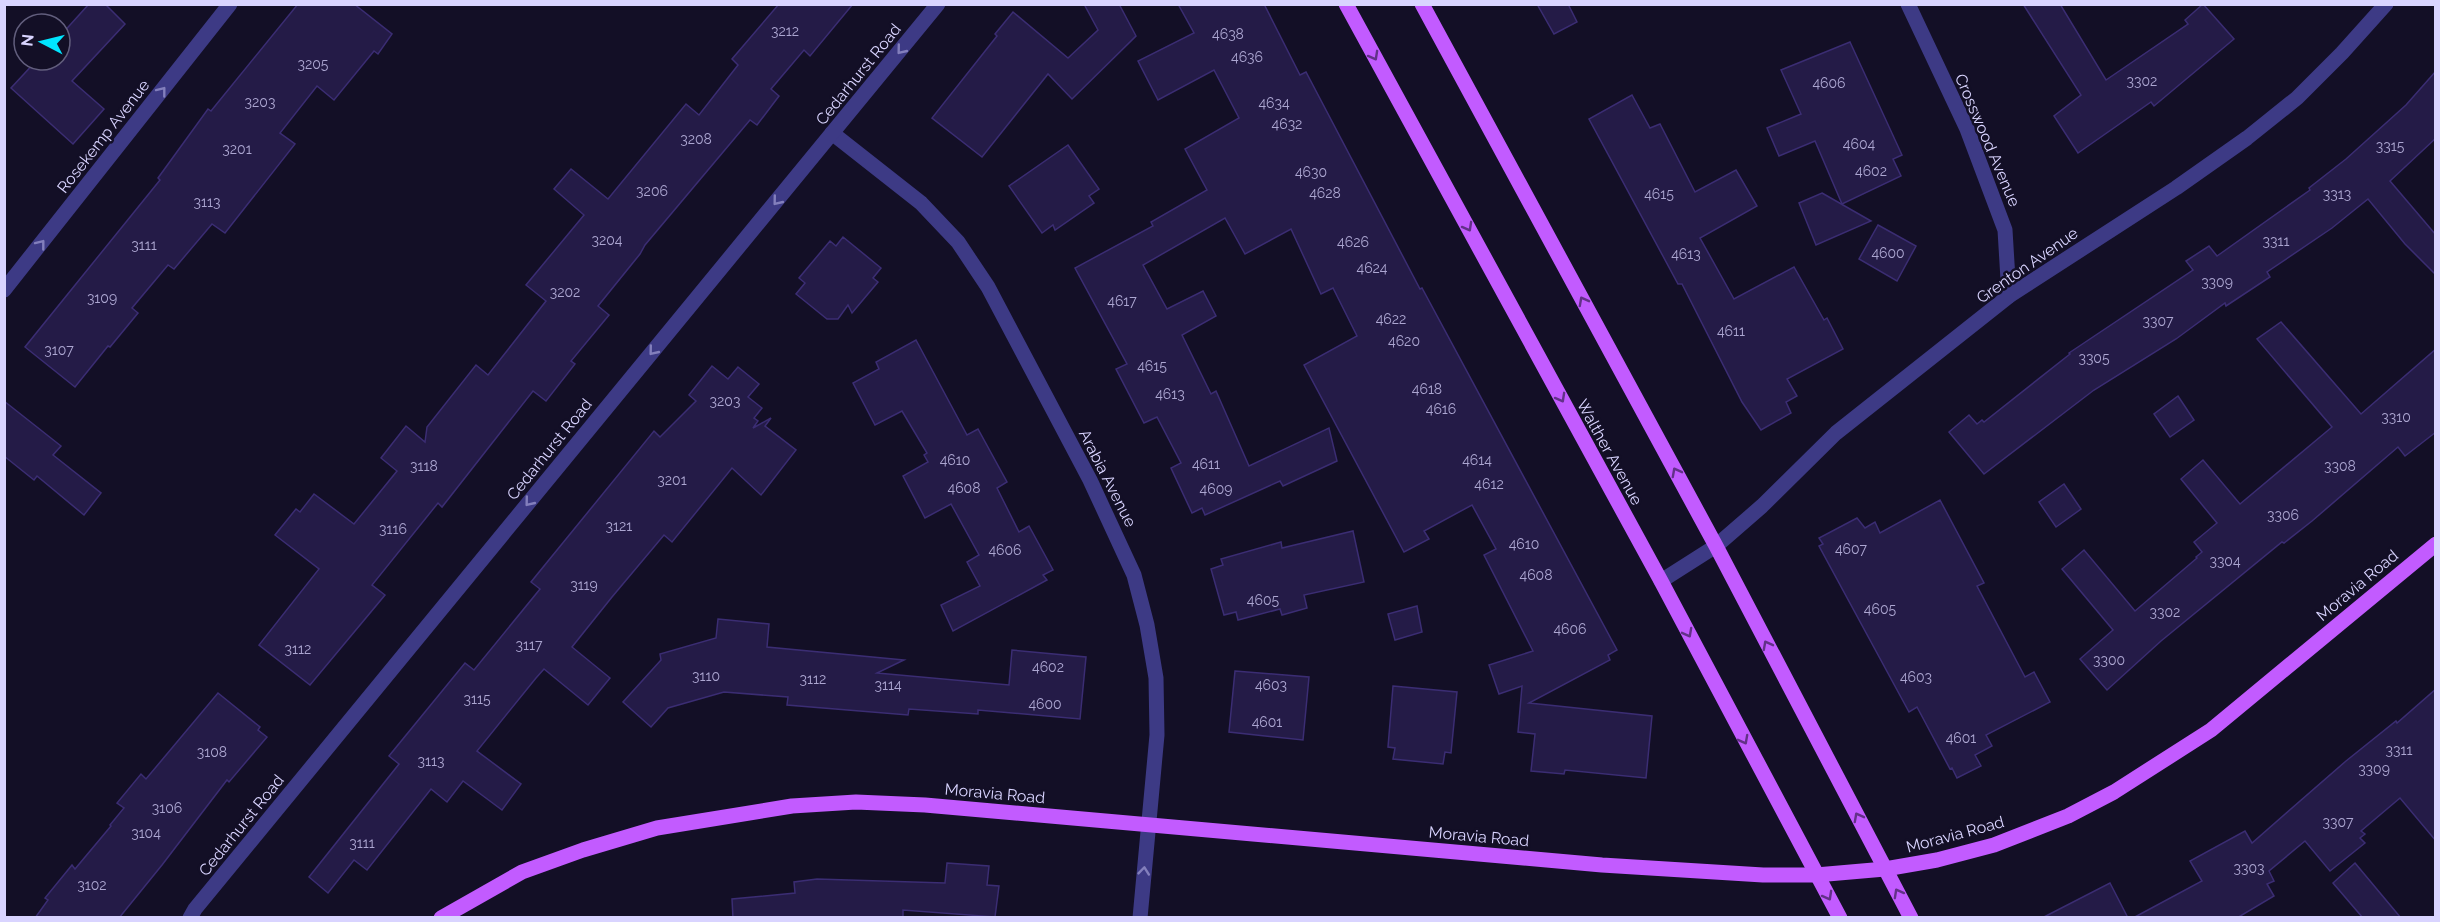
<svg xmlns="http://www.w3.org/2000/svg" width="2440" height="922" viewBox="0 0 2440 922" font-family="Raleway,sans-serif">
<style>
.building{fill:#241b47;stroke:#3b2d73;stroke-width:1.5}
.lines{fill:none;stroke-linecap:round;stroke-linejoin:round}
.minor{stroke:#3d3a85;stroke-width:15}
.major{stroke:#c25bff;stroke-width:15}
.oneway{stroke:#837fbc}
.oneway2{stroke:#623188}
.labels{text-anchor:middle;stroke-width:5;stroke-linejoin:round;paint-order:stroke}
.number-label{font-size:14px;fill:#aca6d1}
.street-label{font-size:16px;fill:#d9d4ff;stroke:#130f26}
</style>
<rect width="100%" height="100%" fill="#130f26"/>
<g class="building">
<path d="M89,4H105L125,24L72,81L104,109L73,144L11,88L37,60H60V36Z"/>
<path d="M298,4H354L392,34L378,54L374,51L334,100L317,86L280,133L295,144L225,233L212,224L174,269L168,265L132,308L138,313L110,347L108,346L75,387L25,347L160,180L158,178L208,109L211,111Z"/>
<path d="M779,4H853L810,56L804,50L771,89L779,96L757,125L750,120L645,245L640,254L598,306L609,315L571,361L575,364L546,401L533,391L442,507L438,503L372,585L385,595L310,685L259,645L319,569L275,535L296,509L300,512L314,494L354,524L397,471L381,458L406,426L425,442L427,427L476,365L488,375L546,301L526,285L584,215L554,189L571,169L608,199L686,104L699,115L738,65L732,59Z"/>
<path d="M1084,4H1119L1136,36L1072,99L1048,74L982,157L932,118L997,36L995,34L1013,12L1068,58L1098,30Z"/>
<path d="M1178,4H1264L1300,75L1306,72L1420,289L1422,288L1617,650L1608,655L1610,660L1529,703L1652,716L1646,778L1565,770L1564,774L1531,771L1535,734L1518,732L1522,686L1499,694L1489,665L1533,651L1484,555L1496,549L1472,505L1424,531L1429,539L1404,552L1304,365L1357,336L1333,288L1321,294L1291,229L1245,254L1225,218L1143,265L1167,309L1203,291L1216,316L1182,335L1211,394L1216,391L1249,466L1329,428L1337,461L1283,486L1280,481L1205,515L1202,508L1192,513L1171,468L1181,463L1157,417L1144,423L1116,369L1127,364L1075,268L1153,226L1151,222L1207,190L1185,149L1239,118L1214,70L1158,100L1138,61L1194,33Z"/>
<path d="M1537,4H1568L1577,22L1554,34Z"/>
<path d="M2023,4H2060L2106,80L2188,24L2185,20L2203,4L2234,39L2154,106L2151,102L2078,153L2054,116L2081,95Z"/>
<path d="M1850,42L1902,155L1893,159L1901,176L1842,204L1815,141L1779,156L1767,128L1801,114L1781,70Z"/>
<path d="M2436,71V138L2390,181L2436,235V275L2405,244L2368,199L2332,228L2267,272L2270,277L2226,306L2225,303L2176,339L2094,390L1984,474L1949,432L1969,415L1977,424L1982,420L1984,422L2070,354L2069,353L2193,270L2186,261L2209,246L2217,256L2310,190L2309,188L2346,159L2406,105Z"/>
<path d="M1632,95L1650,128L1660,124L1695,192L1736,170L1757,206L1700,238L1734,299L1794,267L1824,320L1827,318L1843,349L1787,379L1797,396L1786,402L1791,413L1761,430L1742,402L1682,284H1678L1589,119Z"/>
<path d="M1068,145L1099,189L1089,196L1094,203L1055,230L1053,225L1042,233L1009,186Z"/>
<path d="M1822,193L1871,221L1816,245L1799,203Z"/>
<path d="M1878,225L1916,246L1897,281L1859,259Z"/>
<path d="M843,237L881,268L873,278L878,282L852,313L848,305L838,319H827L796,294L805,283L799,278L830,241L836,246Z"/>
<path d="M2281,322L2361,414L2436,349V432L2405,456L2398,447L2312,521L2284,543L2282,542L2161,641L2107,690L2080,659L2113,630L2062,569L2084,550L2135,611L2197,558L2196,557L2202,552L2194,542L2217,523L2181,479L2203,460L2240,504L2332,427L2257,339Z"/>
<path d="M916,340L967,435L978,429L1007,482L997,488L1019,532L1029,526L1053,570L1043,575L1047,580L953,631L941,605L980,586L967,562L979,555L951,504L925,518L903,476L928,462L924,455L927,453L902,411L875,425L853,383L879,369L876,362Z"/>
<path d="M712,366L728,379L738,367L759,384L748,397L762,408L754,418L758,421L753,428L771,418L765,426L796,450L761,495L732,468L672,542L664,535L612,597L572,647L610,678L588,705L544,669L536,678L477,751L521,784L502,810L463,781L447,802L431,789L367,870L354,860L328,893L309,877L399,764L389,756L465,663L474,670L540,589L531,582L654,431L660,437L696,401L689,395Z"/>
<path d="M2178,396L2194,420L2170,437L2154,414Z"/>
<path d="M4,401L61,446L53,455L101,493L84,515L37,476L34,480L4,456Z"/>
<path d="M2064,484L2081,509L2056,527L2039,502Z"/>
<path d="M1940,500L1984,583L1977,586L2025,677L2034,672L2050,702L1986,735L1992,746L1975,755L1981,766L1957,778L1952,768L1950,769L1917,707L1909,712L1819,546L1823,544L1819,538L1857,518L1865,528L1875,522L1880,533Z"/>
<path d="M1353,531L1364,582L1304,595L1307,608L1282,615L1280,609L1238,620L1236,612L1224,615L1211,569L1223,565L1221,559L1281,542L1282,548Z"/>
<path d="M1417,606L1422,632L1395,640L1388,614Z"/>
<path d="M718,619L769,624L767,647L904,660L877,673L1009,685L1012,650L1086,657L1080,719L978,710V714L909,709L908,715L787,705L788,697L724,692L668,708L651,727L623,702L661,660L660,654L716,638Z"/>
<path d="M1235,671L1309,677L1303,740L1229,732Z"/>
<path d="M1393,686L1457,692L1451,753L1445,752L1443,764L1393,759L1395,748L1388,747Z"/>
<path d="M2436,689V841L2400,798L2361,831L2365,834L2360,838L2365,843L2330,871L2305,841L2269,871L2274,881L2267,884L2274,896L2237,918H2133L2202,881L2190,861L2245,831L2252,843L2346,761L2396,721L2397,723Z"/>
<path d="M218,693L260,727L258,730L267,737L229,782L227,780L162,865L119,918H35L48,900L45,898L72,865L75,869L111,826L110,825L124,808L117,803L141,774L146,779Z"/>
<path d="M947,863L989,866L987,885L999,886L995,917L903,910V918H733L732,899L795,893L794,882L817,879L945,883Z"/>
<path d="M2355,863L2401,918H2363L2333,883Z"/>
<path d="M2110,883L2128,918H2042Z"/>
</g>
<g class="lines">
<g class="minor">
<path d="M1908,4L1967,129L2005,230L2009,296"/>
<path d="M832,133L921,203L958,242L988,287L1090,480L1134,575L1147,625L1156,678L1157,735L1140,918"/>
<path d="M4,290L230,4"/>
<path d="M1661,581L1716,546L1762,506L1836,433L2009,296L2176,188L2247,138L2297,98L2342,53L2386,4"/>
<path d="M190,918L195,909L938,4"/>
</g>
<g class="major">
<path d="M1346,4L1661,581L1840,918"/>
<path d="M1422,4L1716,546L1911,918"/>
<path d="M441,918L522,872L583,850L657,828L792,806L856,802L925,805L1602,865L1763,875H1816L1885,869L1937,860L1994,845L2068,816L2114,792L2211,730L2436,544"/>
</g>
</g>
<defs><path id="oneway-chevron" d="M-2-3.5L2.5 0L-2 3.5" fill="none" stroke-width="1.6" stroke-linecap="round" stroke-linejoin="round" transform="scale(1.5)"/></defs>
<g class="oneway">
<use href="#oneway-chevron" transform="translate(901 50) rotate(129)"/>
<use href="#oneway-chevron" transform="translate(162 91) rotate(-52)"/>
<use href="#oneway-chevron" transform="translate(777 201) rotate(129)"/>
<use href="#oneway-chevron" transform="translate(41 244) rotate(-52)"/>
<use href="#oneway-chevron" transform="translate(653 351) rotate(129)"/>
<use href="#oneway-chevron" transform="translate(529 502) rotate(129)"/>
<use href="#oneway-chevron" transform="translate(1144 871) rotate(-84)"/>
</g>
<g class="oneway2">
<use href="#oneway-chevron" transform="translate(1374 56) rotate(61)"/>
<use href="#oneway-chevron" transform="translate(1468 227) rotate(61)"/>
<use href="#oneway-chevron" transform="translate(1583 301) rotate(-118)"/>
<use href="#oneway-chevron" transform="translate(1561 398) rotate(61)"/>
<use href="#oneway-chevron" transform="translate(1676 472) rotate(-118)"/>
<use href="#oneway-chevron" transform="translate(1688 633) rotate(62)"/>
<use href="#oneway-chevron" transform="translate(1767 645) rotate(-118)"/>
<use href="#oneway-chevron" transform="translate(1744 740) rotate(62)"/>
<use href="#oneway-chevron" transform="translate(1858 817) rotate(-118)"/>
<use href="#oneway-chevron" transform="translate(1898 893) rotate(-119)"/>
<use href="#oneway-chevron" transform="translate(1828 896) rotate(61)"/>
</g>
<g class="labels">
<g class="number-label">
<text x="785" y="36">3212</text>
<text x="1228" y="39">4638</text>
<text x="1247" y="62">4636</text>
<text x="313" y="69">3205</text>
<text x="2142" y="86">3302</text>
<text x="1829" y="88">4606</text>
<text x="260" y="107">3203</text>
<text x="1274" y="108">4634</text>
<text x="1287" y="129">4632</text>
<text x="696" y="144">3208</text>
<text x="1859" y="149">4604</text>
<text x="2390" y="151">3315</text>
<text x="237" y="154">3201</text>
<text x="1871" y="176">4602</text>
<text x="1311" y="177">4630</text>
<text x="652" y="196">3206</text>
<text x="1325" y="198">4628</text>
<text x="1659" y="199">4615</text>
<text x="2337" y="199">3313</text>
<text x="207" y="207">3113</text>
<text x="607" y="245">3204</text>
<text x="2276" y="246">3311</text>
<text x="1353" y="247">4626</text>
<text x="144" y="250">3111</text>
<text x="1888" y="258">4600</text>
<text x="1686" y="259">4613</text>
<text x="1372" y="273">4624</text>
<text x="2217" y="287">3309</text>
<text x="565" y="297">3202</text>
<text x="102" y="303">3109</text>
<text x="1122" y="306">4617</text>
<text x="1391" y="324">4622</text>
<text x="2158" y="326">3307</text>
<text x="1731" y="336">4611</text>
<text x="1404" y="346">4620</text>
<text x="59" y="355">3107</text>
<text x="2094" y="363">3305</text>
<text x="1152" y="371">4615</text>
<text x="1427" y="394">4618</text>
<text x="1170" y="399">4613</text>
<text x="725" y="406">3203</text>
<text x="1441" y="414">4616</text>
<text x="2396" y="422">3310</text>
<text x="955" y="465">4610</text>
<text x="1477" y="465">4614</text>
<text x="1206" y="469">4611</text>
<text x="424" y="471">3118</text>
<text x="2340" y="471">3308</text>
<text x="672" y="485">3201</text>
<text x="1489" y="489">4612</text>
<text x="964" y="493">4608</text>
<text x="1216" y="494">4609</text>
<text x="2283" y="520">3306</text>
<text x="619" y="531">3121</text>
<text x="393" y="534">3116</text>
<text x="1524" y="549">4610</text>
<text x="1851" y="554">4607</text>
<text x="1005" y="555">4606</text>
<text x="2225" y="566">3304</text>
<text x="1536" y="580">4608</text>
<text x="584" y="590">3119</text>
<text x="1263" y="605">4605</text>
<text x="1880" y="614">4605</text>
<text x="2165" y="617">3302</text>
<text x="1570" y="634">4606</text>
<text x="529" y="650">3117</text>
<text x="298" y="654">3112</text>
<text x="2109" y="665">3300</text>
<text x="1048" y="672">4602</text>
<text x="706" y="681">3110</text>
<text x="1916" y="682">4603</text>
<text x="813" y="684">3112</text>
<text x="888" y="690">3114</text>
<text x="1271" y="690">4603</text>
<text x="477" y="704">3115</text>
<text x="1045" y="709">4600</text>
<text x="1267" y="727">4601</text>
<text x="1961" y="743">4601</text>
<text x="2399" y="755">3311</text>
<text x="212" y="757">3108</text>
<text x="431" y="766">3113</text>
<text x="2374" y="774">3309</text>
<text x="167" y="813">3106</text>
<text x="2338" y="827">3307</text>
<text x="146" y="838">3104</text>
<text x="362" y="848">3111</text>
<text x="2249" y="873">3303</text>
<text x="92" y="890">3102</text>
</g>
<g class="street-label">
<text transform="translate(858 74) rotate(-51)" y="6">Cedarhurst Road</text>
<text transform="translate(103 136) rotate(-52)" y="6">Rosekemp Avenue</text>
<text transform="translate(1988 140) rotate(67)" y="6">Crosswood Avenue</text>
<text transform="translate(2027 265) rotate(-35)" y="6">Grenton Avenue</text>
<text transform="translate(549 449) rotate(-51)" y="6">Cedarhurst Road</text>
<text transform="translate(1610 452) rotate(61)" y="6">Walther Avenue</text>
<text transform="translate(1108 478) rotate(63)" y="6">Arabia Avenue</text>
<text transform="translate(2357 585) rotate(-40)" y="6">Moravia Road</text>
<text transform="translate(995 793) rotate(5)" y="6">Moravia Road</text>
<text transform="translate(241 825) rotate(-51)" y="6">Cedarhurst Road</text>
<text transform="translate(1955 834) rotate(-15)" y="6">Moravia Road</text>
<text transform="translate(1479 836) rotate(5)" y="6">Moravia Road</text>
</g>
</g>
<rect width="2440" height="922" fill="none" stroke="#d9d4ff" stroke-width="12"/>
<g transform="translate(42 42) rotate(277)"><circle r="28" fill="#130f26" stroke="#625e7d" stroke-width="1.5"/>
<path d="M0-4.5L10 22L0 15L-10 22Z" fill="#00e5ff"/>
<text y="-9" font-size="16" font-weight="bold" text-anchor="middle" fill="#d9d4ff">N</text>
</g>
</svg>
